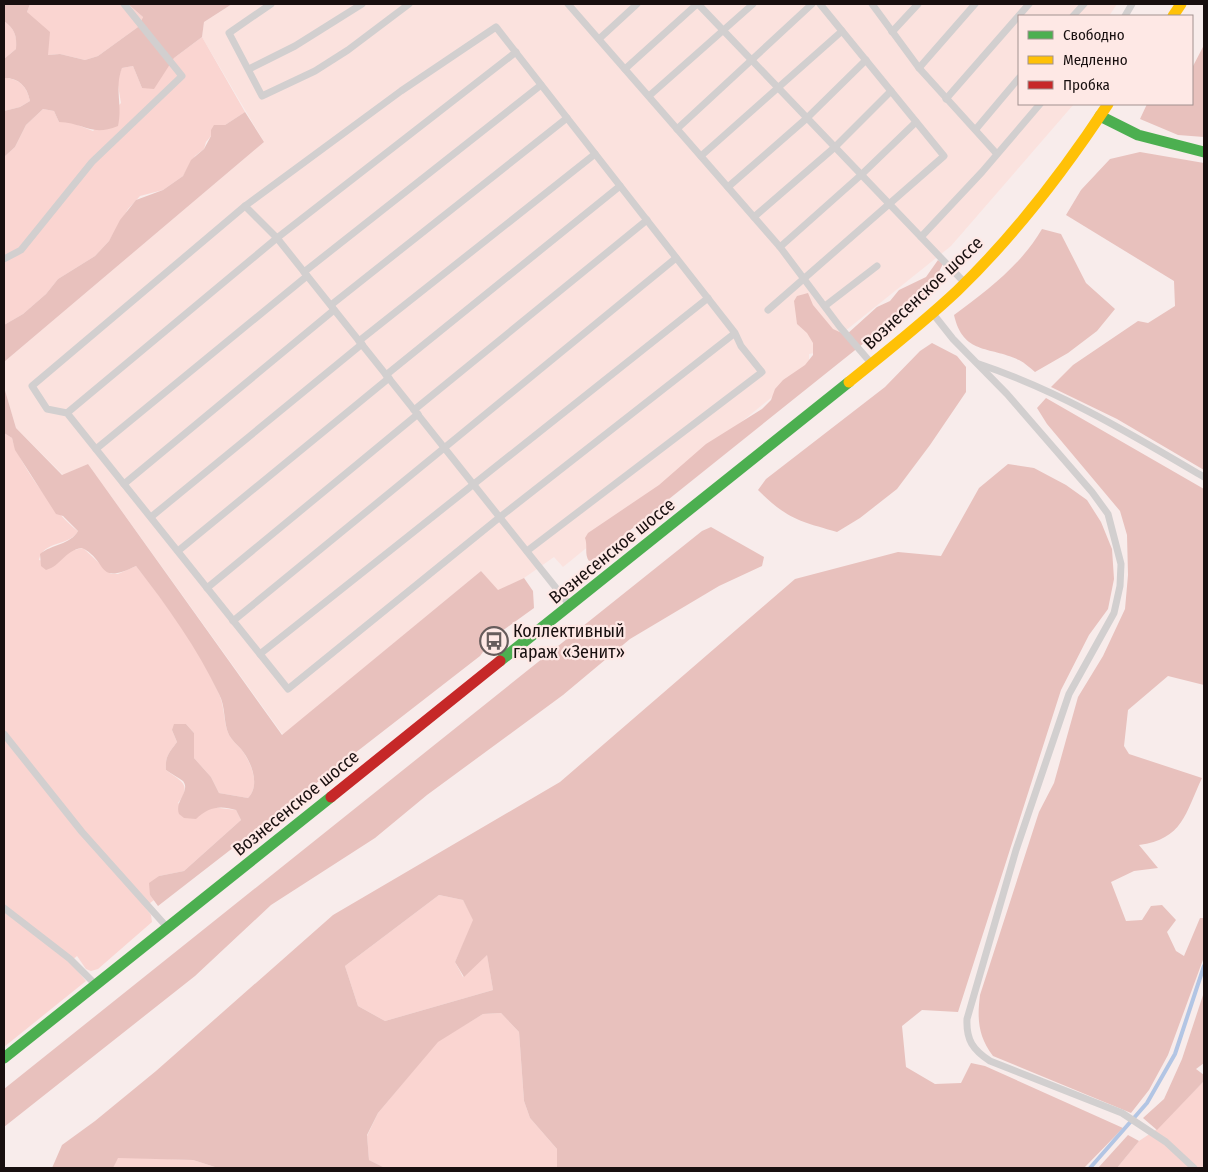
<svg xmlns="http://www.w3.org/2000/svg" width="1208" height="1172" viewBox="0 0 1208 1172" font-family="'Fira Sans Condensed',sans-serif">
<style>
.built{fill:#fbe2de}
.green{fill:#fad5d1}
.forest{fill:#e8c1bd;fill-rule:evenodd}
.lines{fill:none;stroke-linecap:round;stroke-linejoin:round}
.stream{stroke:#b2c5e4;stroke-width:4}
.lane{stroke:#d2cfcf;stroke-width:7}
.fast{stroke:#4caf50;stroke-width:11}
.slow{stroke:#ffc107;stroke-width:11}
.jam{stroke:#c62828;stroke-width:11}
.labels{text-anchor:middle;stroke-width:4.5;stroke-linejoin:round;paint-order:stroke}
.street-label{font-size:18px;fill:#180f0f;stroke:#fee8e5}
.poi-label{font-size:18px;fill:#180f0f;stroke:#fee8e5;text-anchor:start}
</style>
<rect width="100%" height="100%" fill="#f8eceb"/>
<path class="built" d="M232,4H1117L1109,16H1019V104H1074L951,246L819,352L809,354V367L563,567L554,557L524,578L498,591L481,571L283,735L88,464L63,475L16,428L4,387V362L264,142L202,37L204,22Z"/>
<g class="green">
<path d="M30,4H128L143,17L138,27L98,56L85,60L60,54L48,55V43L27,12Z"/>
<path d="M4,21C15,29 17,36 16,49L4,59Z"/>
<path d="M202,37L245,112L225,125H220L206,142L204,149L195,156L183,176L163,190L140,196L128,209L109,241L95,256L58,279L46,294L23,314L4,325V157L15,147L26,125L43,109L54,111L59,122H70L93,131L121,103L117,79L122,68L133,66L142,88L159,78L174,58Z"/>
<path d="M4,78C19,78 27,87 30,101L20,107L4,111Z"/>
<path d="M4,433L12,438C16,459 59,519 78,531C69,547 43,540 39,560L56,564L70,551L83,548L111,574H118L136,566C168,606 198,647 219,694C225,707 223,722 229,735C232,740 237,745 241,749C251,762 261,785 248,798L219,793L211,777L194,758V733L186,724L172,730L177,742C169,753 165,756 166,770C180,781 193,784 178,803L201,814L211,807L236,810L241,820L184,871L159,876L150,895L154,900L145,907L151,915L152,922L98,969L91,971L86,969L77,956L70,962L86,981L4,1047Z"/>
<path d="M439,895L463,900L474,920L455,962L463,977L487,954L493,990L385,1021L358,1006L345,966Z"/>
<path d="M501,1013L519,1032L524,1101L530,1118L557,1149V1168H385L369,1160L367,1136L378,1113L438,1041L483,1014Z"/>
<path d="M1204,1081V1168H1117L1139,1141L1157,1129Z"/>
<path d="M117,1157L193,1160L218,1168H113Z"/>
</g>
<g class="forest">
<path d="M4,4H30L27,12L50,32L48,55L60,54L85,60L98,56L138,27L143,17L128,4H232L204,22L202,37L174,58L154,89L142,88L133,66L122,68C114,88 123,106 118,126C91,137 85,123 59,122L54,111L43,109L26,125L15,147L4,157V111L20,107L30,101C27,86 19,78 4,78V59L16,49C17,36 15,29 4,21Z"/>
<path d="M1204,45V137L1178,135L1140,119L1147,104H1192V68Z"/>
<path d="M245,112L264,142L4,362V325L23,314L46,294L58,279L95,256L109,241L120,220L136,200L163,190L183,176L191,160L204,149L211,136V130L214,125H225Z"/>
<path d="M1140,152L1204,163V470L1117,419L1051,387L1073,365L1138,321L1148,323L1175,306L1174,281L1066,215L1081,190L1110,159Z"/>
<path d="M1042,229L1061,234L1086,283L1115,309L1097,331L1068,353L1035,372C1030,368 1025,363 1019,360C990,346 963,355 954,315C989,289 1020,266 1042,229Z"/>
<path d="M938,260L943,264L929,291L594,559L589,561C584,554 588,546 585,538L588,533L659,485L706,444L762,409L771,400L775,389L783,380L805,365L813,355V343L807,333L797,324L794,301L797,296L808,293L813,305L833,329L846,335L877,307L890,301L899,290L926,277Z"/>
<path d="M932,343L957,356L966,367V392L930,445L897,489L860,518L837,532C799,521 787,519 758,490L766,479L885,387L920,351Z"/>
<path d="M4,387L16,428L62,475L88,464L282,735L481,571L498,590L524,578L533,591L534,608L502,631L492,630L487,636L488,645L480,656L158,906L150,895L149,883L159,876L184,871L241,820L236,810C220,805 208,807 196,819L184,818L179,814C174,801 191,791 183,781C178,777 171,774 166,770C165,756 169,753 177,742L172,730L174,724H186L194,733V758L211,777L219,793L248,798C261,785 251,761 241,749C237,745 232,740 229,735C223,722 226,707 219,694C197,648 168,607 136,566C95,586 109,561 82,548C65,550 61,566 46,570L41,566L40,554C52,544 70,545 78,531L63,516L56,514L15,450L12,438L4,433Z"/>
<path d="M1046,398L1204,489V685L1168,676L1128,710L1124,746L1129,754L1202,778C1185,814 1183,839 1139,845L1158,868L1134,871L1111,882L1126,921L1142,920L1151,906L1162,905L1176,920L1167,932L1176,951L1184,956L1200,918H1204V957L1168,1055L1149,1090L1131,1113L993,1056C978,1036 977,1019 980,995L1039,812L1054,783L1078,697L1103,656L1125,609L1128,575L1127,535L1120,511L1047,424L1037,408Z"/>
<path d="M1008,464L1034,468L1066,485L1087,500L1101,522L1112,549L1114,579L1108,609L1089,635L1061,690L958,1012L922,1010L902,1026L906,1067L935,1084L961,1083L971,1063L985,1066L1123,1128L1084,1168H557V1149L530,1118L524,1101L519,1032L501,1013L483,1014L438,1042L378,1113L367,1135L369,1160L385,1168H218L193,1160L118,1158L113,1168H52L62,1145L95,1121L156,1071L333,915L560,782L795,579L898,552L941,556L979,488ZM439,895L463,900L473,920L455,962L464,977L487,955L493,990L385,1021L358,1006L345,966Z"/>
<path d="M711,527L764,557L762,566L719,586L630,639L563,695L427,795L375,838L271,905L195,976L4,1127V1089L702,531Z"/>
<path d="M1204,992V1063L1196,1069L1204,1075V1081L1157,1130L1143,1118L1164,1099L1182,1059Z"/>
<path d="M1128,1135L1139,1141L1117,1168H1098Z"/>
</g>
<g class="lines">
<path class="stream" d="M1090,1168L1147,1103L1175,1054L1204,966"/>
<g class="lane">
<path d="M271,4L229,33L262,96L315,71L348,50L409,4"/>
<path d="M568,4L780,247L840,327L871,363"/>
<path d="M698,4L964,282"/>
<path d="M872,4L919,68L996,153"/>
<path d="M1073,16L1084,4"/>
<path d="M1125,16L1132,4"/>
<path d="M892,32L918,4"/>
<path d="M599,39L637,4"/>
<path d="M919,68L975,4"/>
<path d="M249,69L295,46L362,4"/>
<path d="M625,69L697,4"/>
<path d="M649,96L753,4"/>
<path d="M946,99L1029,4"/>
<path d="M677,129L812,4"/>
<path d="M976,129L1019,78"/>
<path d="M701,156L842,31"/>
<path d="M728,187L807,118L866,60"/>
<path d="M245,206L277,238L568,603"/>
<path d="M754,217L835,147L891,91"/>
<path d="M921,237L982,172L1040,104"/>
<path d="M780,247L861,175L916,122"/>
<path d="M4,259L21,250L92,162L182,76L124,4"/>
<path d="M304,272L541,85"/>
<path d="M331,305L567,118"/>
<path d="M825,306L877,266"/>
<path d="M768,310L944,156L820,4"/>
<path d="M934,315L953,339L1007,394L1092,492L1108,514L1121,564L1120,586L1114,613L1069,694L1016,850L967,1019C966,1040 973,1050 990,1061L1122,1113L1166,1142L1194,1168"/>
<path d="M359,341L595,154"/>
<path d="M979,364C1060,391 1131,434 1204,477"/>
<path d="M386,375L620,186"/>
<path d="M414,410L647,220"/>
<path d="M67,413L277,238L516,52"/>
<path d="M96,449L307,276"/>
<path d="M124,484L334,310"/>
<path d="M151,517L362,344"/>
<path d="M178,551L389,378"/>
<path d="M527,551L762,372L741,346L735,333L496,27L401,91L245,206L32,386L47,409L67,413L288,689L500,517L735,333"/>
<path d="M207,588L418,414"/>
<path d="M233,621L676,258"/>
<path d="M260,654L708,298"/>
<path d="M4,734L82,832L166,926"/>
<path d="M4,908L70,959L94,983"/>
</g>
<g class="fast">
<path d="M1100,116L1138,135L1204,152"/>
<path d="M500,661L849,382"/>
<path d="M4,1058L331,797"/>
</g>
<g class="slow">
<path d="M1173,16L1181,4"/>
<path d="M849,382C886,352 923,323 957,291C1015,235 1064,171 1108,104"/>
</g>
<path class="jam" d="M331,797L500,661"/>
</g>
<defs>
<symbol id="bus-ring" viewBox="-11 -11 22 22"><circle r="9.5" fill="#fee8e5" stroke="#665c5c" stroke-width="1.5"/><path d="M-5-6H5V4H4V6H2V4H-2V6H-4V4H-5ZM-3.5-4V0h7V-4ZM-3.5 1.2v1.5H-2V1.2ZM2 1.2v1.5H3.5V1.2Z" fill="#665c5c"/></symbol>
</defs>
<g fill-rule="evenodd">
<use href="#bus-ring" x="478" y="625" width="32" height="32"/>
</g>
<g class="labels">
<g class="street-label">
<text transform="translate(923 293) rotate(-43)" y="6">Вознесенское шоссе</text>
<text transform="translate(612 551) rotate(-39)" y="6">Вознесенское шоссе</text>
<text transform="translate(296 803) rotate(-39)" y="6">Вознесенское шоссе</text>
</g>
<g class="poi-label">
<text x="513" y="637">Коллективный<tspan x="513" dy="21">гараж «Зенит»</tspan></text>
</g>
</g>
<rect width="1208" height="1172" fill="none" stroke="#180f0f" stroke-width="10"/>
<rect x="1018" y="15" width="175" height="90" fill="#fee8e5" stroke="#a2918f"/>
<rect x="1028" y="31" width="25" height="8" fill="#4caf50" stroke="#a2918f"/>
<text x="1063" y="40" font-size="15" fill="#180f0f">Свободно</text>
<rect x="1028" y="56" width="25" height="8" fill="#ffc107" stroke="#a2918f"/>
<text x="1063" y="65" font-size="15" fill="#180f0f">Медленно</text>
<rect x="1028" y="81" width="25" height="8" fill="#c62828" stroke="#a2918f"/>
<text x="1063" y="90" font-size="15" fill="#180f0f">Пробка</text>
</svg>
